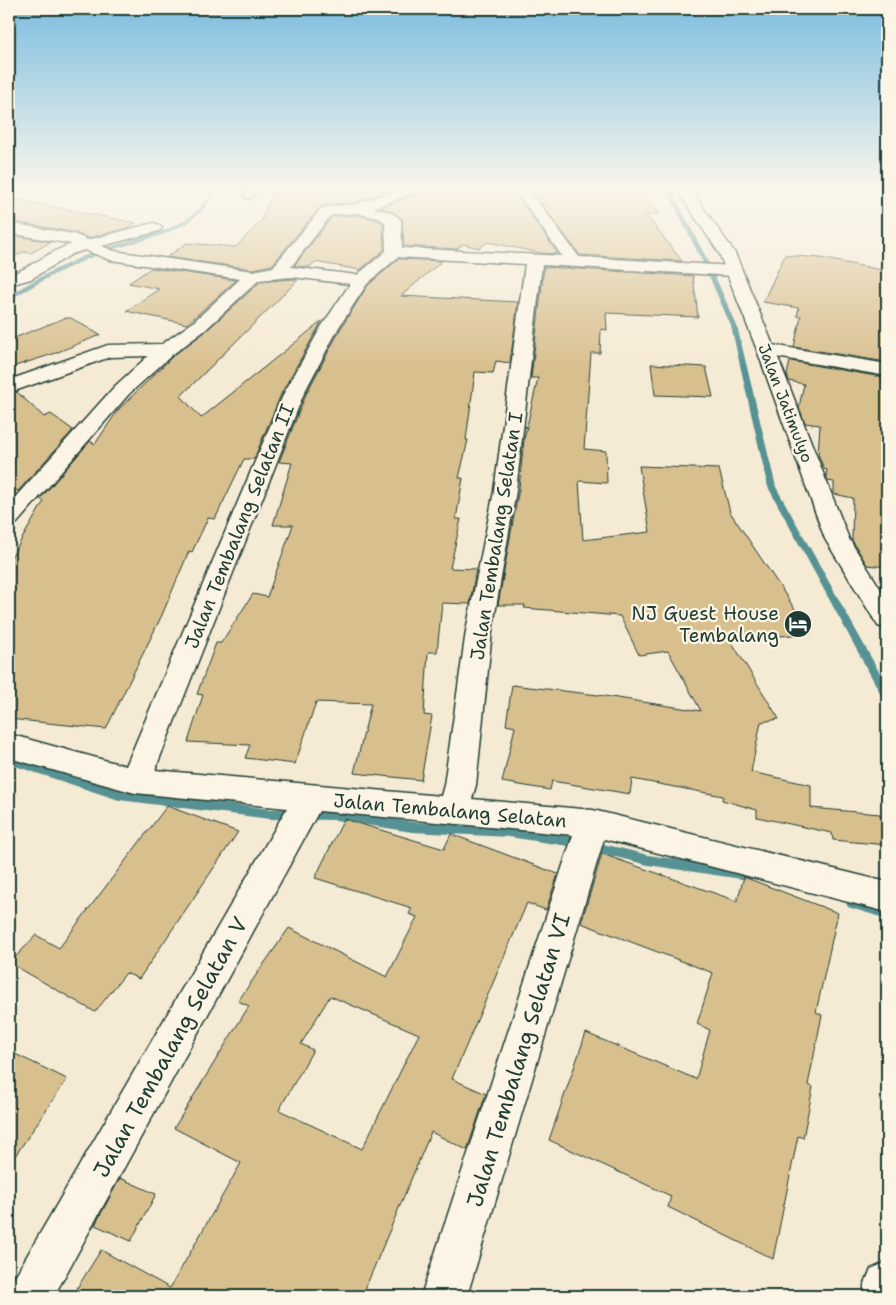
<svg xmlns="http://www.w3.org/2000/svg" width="896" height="1305" viewBox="0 0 896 1305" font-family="'Shantell Sans',sans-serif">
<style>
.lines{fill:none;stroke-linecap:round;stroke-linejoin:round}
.stream{fill:#569293;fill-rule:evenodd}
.building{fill:#d8bf8e;stroke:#1f3d34;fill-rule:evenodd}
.service-casing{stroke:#1f3d34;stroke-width:4}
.minor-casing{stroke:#1f3d34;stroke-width:3}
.tertiary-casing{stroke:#1f3d34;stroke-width:3}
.service{fill:#fcf5e5;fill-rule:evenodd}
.minor{fill:#fcf5e5;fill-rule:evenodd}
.tertiary{fill:#fcf5e5;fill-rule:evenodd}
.labels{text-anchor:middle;stroke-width:4.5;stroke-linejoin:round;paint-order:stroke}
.far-street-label{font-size:16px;fill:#1f3d34;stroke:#fcf5e5}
.street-label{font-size:19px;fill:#1f3d34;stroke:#fcf5e5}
.poi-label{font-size:19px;fill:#1f3d34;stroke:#fcf5e5;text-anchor:end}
.near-street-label{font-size:22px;fill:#1f3d34;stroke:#fcf5e5}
</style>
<rect width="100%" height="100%" fill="#f5ead4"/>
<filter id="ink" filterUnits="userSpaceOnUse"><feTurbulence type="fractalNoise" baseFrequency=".02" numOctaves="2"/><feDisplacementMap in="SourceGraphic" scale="10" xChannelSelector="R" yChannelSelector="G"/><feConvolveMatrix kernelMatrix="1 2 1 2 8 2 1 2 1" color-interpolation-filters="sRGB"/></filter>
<g filter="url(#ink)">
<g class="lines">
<g class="stream">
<path d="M216,187H221L202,211L186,224L162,235L108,251L85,260L53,275L9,300V295C35,279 62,265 91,253C123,240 162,237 191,216C201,208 208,197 216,187Z"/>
<path d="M665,187H670L710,265L737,326L776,487L887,686V699L883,698L768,487L731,326L704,265Z"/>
<path d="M9,756L119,790L270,809L335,810L412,822L509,827L575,837L648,855L748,870L752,871L754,875L752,879L748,880L648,865L575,847L509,837L412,832L335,820L270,819L119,800L9,764Z"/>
<path d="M852,897L887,907V919L848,907L846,903L848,899Z"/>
</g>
</g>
<g class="building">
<path d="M274,187H400L354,203L331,204L320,207L272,265L253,269L167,257L187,243L236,247L262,220Z"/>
<path d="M426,187H511L558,254L540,253L488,242L479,248L463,244L457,249L404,246L402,219L392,211L380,208L423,192Z"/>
<path d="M529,187H640L660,214L646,215L682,261L580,255Z"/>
<path d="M9,198L136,223L128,228L88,238L73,232L9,221Z"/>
<path d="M356,215L377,220L383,223L384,250L360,270L315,262L310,267L294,266L332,217Z"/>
<path d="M9,235L51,242L31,253L23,252L9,260Z"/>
<path d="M785,255L820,258L887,271V362L794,347L801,316H797L799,308L763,302Z"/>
<path d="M399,259L442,261L401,296L518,302L510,363L496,361L493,373L475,372L466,440H468L459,478H463L456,519H461L450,568L476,569L470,604L442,603L437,652H428L424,715L432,716L421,780L354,773L371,704L316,702L295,764L245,758L250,745L188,742L203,695L197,694L216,643H221L253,594L267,597L293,525H273L292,463L279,462L306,394L341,328L368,285Z"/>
<path d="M544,267L693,276L698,317L606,313L607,330L601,329L600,353H591L584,449L606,451L607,483L579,481L583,540L650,532L639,466L719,469L730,512L811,633L731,641L779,719L761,722L751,772L811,785V808L880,814L887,845L833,840L832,833L757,817V810L722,800L723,796L632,779L630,794L552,781L550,790L502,782L515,727L506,725L512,685L598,695L701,711L668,651L639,655L620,616L524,608L525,605H498L519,488L524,439L538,378H531Z"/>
<path d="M151,268L236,280L187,324L126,311L159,289L129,283Z"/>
<path d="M292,279L298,280L181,396L201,418L322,321L282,392L254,459H244L215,519L208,518L192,552L189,551L162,615L106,729L9,719V561L44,501L40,499L90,441L95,444L118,410L174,355L205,332L260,282Z"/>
<path d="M65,318H71L100,335L53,354L9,368V340Z"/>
<path d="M790,361L887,378V567L867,565L852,540L853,498L834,494V482L828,481L826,476L827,470L824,469L818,454L820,425L805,423L799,407L804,384L789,381L787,375Z"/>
<path d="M651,364L706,367L713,397L655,395Z"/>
<path d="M17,392L44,417L51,414L73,430L18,491L9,488V395Z"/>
<path d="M167,806L238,832L139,979L126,973L95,1012L10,963L36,935L59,948Z"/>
<path d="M344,819L444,849L451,834L558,874L546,910L527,903L452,1079L486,1094L467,1150L431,1132L362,1296H72L101,1250L170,1288L241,1163L174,1128L249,1006L238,1001L289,928L387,977L417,917L409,914L412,908L315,878ZM330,996L419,1034L362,1149L279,1110L313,1050L301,1044Z"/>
<path d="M602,854L737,901L744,877L838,913L816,1012L822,1015L808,1085L813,1087L803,1138L798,1136L773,1259L668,1207L671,1196L549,1140L586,1033L696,1079L710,1030L697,1024L713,973L581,923Z"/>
<path d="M9,1051L67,1079L9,1165Z"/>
<path d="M120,1178L156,1194L131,1241L95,1225Z"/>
</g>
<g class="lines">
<defs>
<path id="service" d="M248,187H256L253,196L249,199L245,196Z"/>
<g id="minor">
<path d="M405,187H424L422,190L373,208C383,210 394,212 401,220L402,248L562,256L513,187H527L579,257L734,266L740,267L742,271L740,275L734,276L542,265L516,491L492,631L476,785L472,799L593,810L887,882V912L604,839L467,1296H421L573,835L319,811L54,1296H9V1290L13,1280L287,808L135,793L9,758V734L126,766L284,393L321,327L350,284L292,277L259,280L204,331L173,354L129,394L17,523L9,525V504L115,386L148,356L110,357L9,393V380L108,345L162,344L192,323L240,279L110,260L85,250L72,254L31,279L9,285V275C31,268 49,251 72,244L9,233V223L73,234L88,240L154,223L159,225L162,228L159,231L102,246L114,251L253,271L273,267L321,209L331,206L354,205ZM356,213L378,218L385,222L386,251L357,275L291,267L331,215ZM398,257L525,264L494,491L466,631L444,785L441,796L155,770L304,393L339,327L367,284Z"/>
<path d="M766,344L887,364V376L759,354L757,350L759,346Z"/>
<path d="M887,1262V1296H864V1285L871,1269Z"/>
</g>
<path id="tertiary" d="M675,187H689L735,253L775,350L849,539L887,599V629L878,626L825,539L757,350L719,253Z"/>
</defs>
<use href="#service" class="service-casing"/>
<use href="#minor" class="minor-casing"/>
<use href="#tertiary" class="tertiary-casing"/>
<use href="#service" class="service"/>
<use href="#minor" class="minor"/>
<use href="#tertiary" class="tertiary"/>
</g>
</g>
<linearGradient id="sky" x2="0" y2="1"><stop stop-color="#7cbddf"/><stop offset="0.51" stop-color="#faf6ec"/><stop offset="1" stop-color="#faf6ec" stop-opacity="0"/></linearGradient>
<rect width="896" height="369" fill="url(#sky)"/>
<defs>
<symbol id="hotel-disc" viewBox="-11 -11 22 22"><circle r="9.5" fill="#1f3d34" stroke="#fcf5e5"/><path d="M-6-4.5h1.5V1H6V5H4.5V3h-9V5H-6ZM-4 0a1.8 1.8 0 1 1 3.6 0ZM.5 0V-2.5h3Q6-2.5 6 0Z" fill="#fff"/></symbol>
</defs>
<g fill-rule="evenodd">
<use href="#hotel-disc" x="782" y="608" width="32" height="32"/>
</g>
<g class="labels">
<g class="far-street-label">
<text transform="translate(786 403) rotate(69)" y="6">Jalan Jatimulyo</text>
</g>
<g class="street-label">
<text transform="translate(239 526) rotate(-68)" y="7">Jalan Tembalang Selatan II</text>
<text transform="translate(496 536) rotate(-81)" y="7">Jalan Tembalang Selatan I</text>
<text transform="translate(450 810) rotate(5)" y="7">Jalan Tembalang Selatan</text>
</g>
<g class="poi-label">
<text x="779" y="620">NJ Guest House<tspan x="779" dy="22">Tembalang</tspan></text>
</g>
<g class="near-street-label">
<text transform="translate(170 1047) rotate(-61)" y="8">Jalan Tembalang Selatan V</text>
<text transform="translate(518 1060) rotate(-73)" y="8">Jalan Tembalang Selatan VI</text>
</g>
</g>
<rect width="896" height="1305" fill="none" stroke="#fcf5e5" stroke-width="30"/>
<rect x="15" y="15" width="866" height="1275" fill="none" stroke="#1f3d34" stroke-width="2" filter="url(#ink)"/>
</svg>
